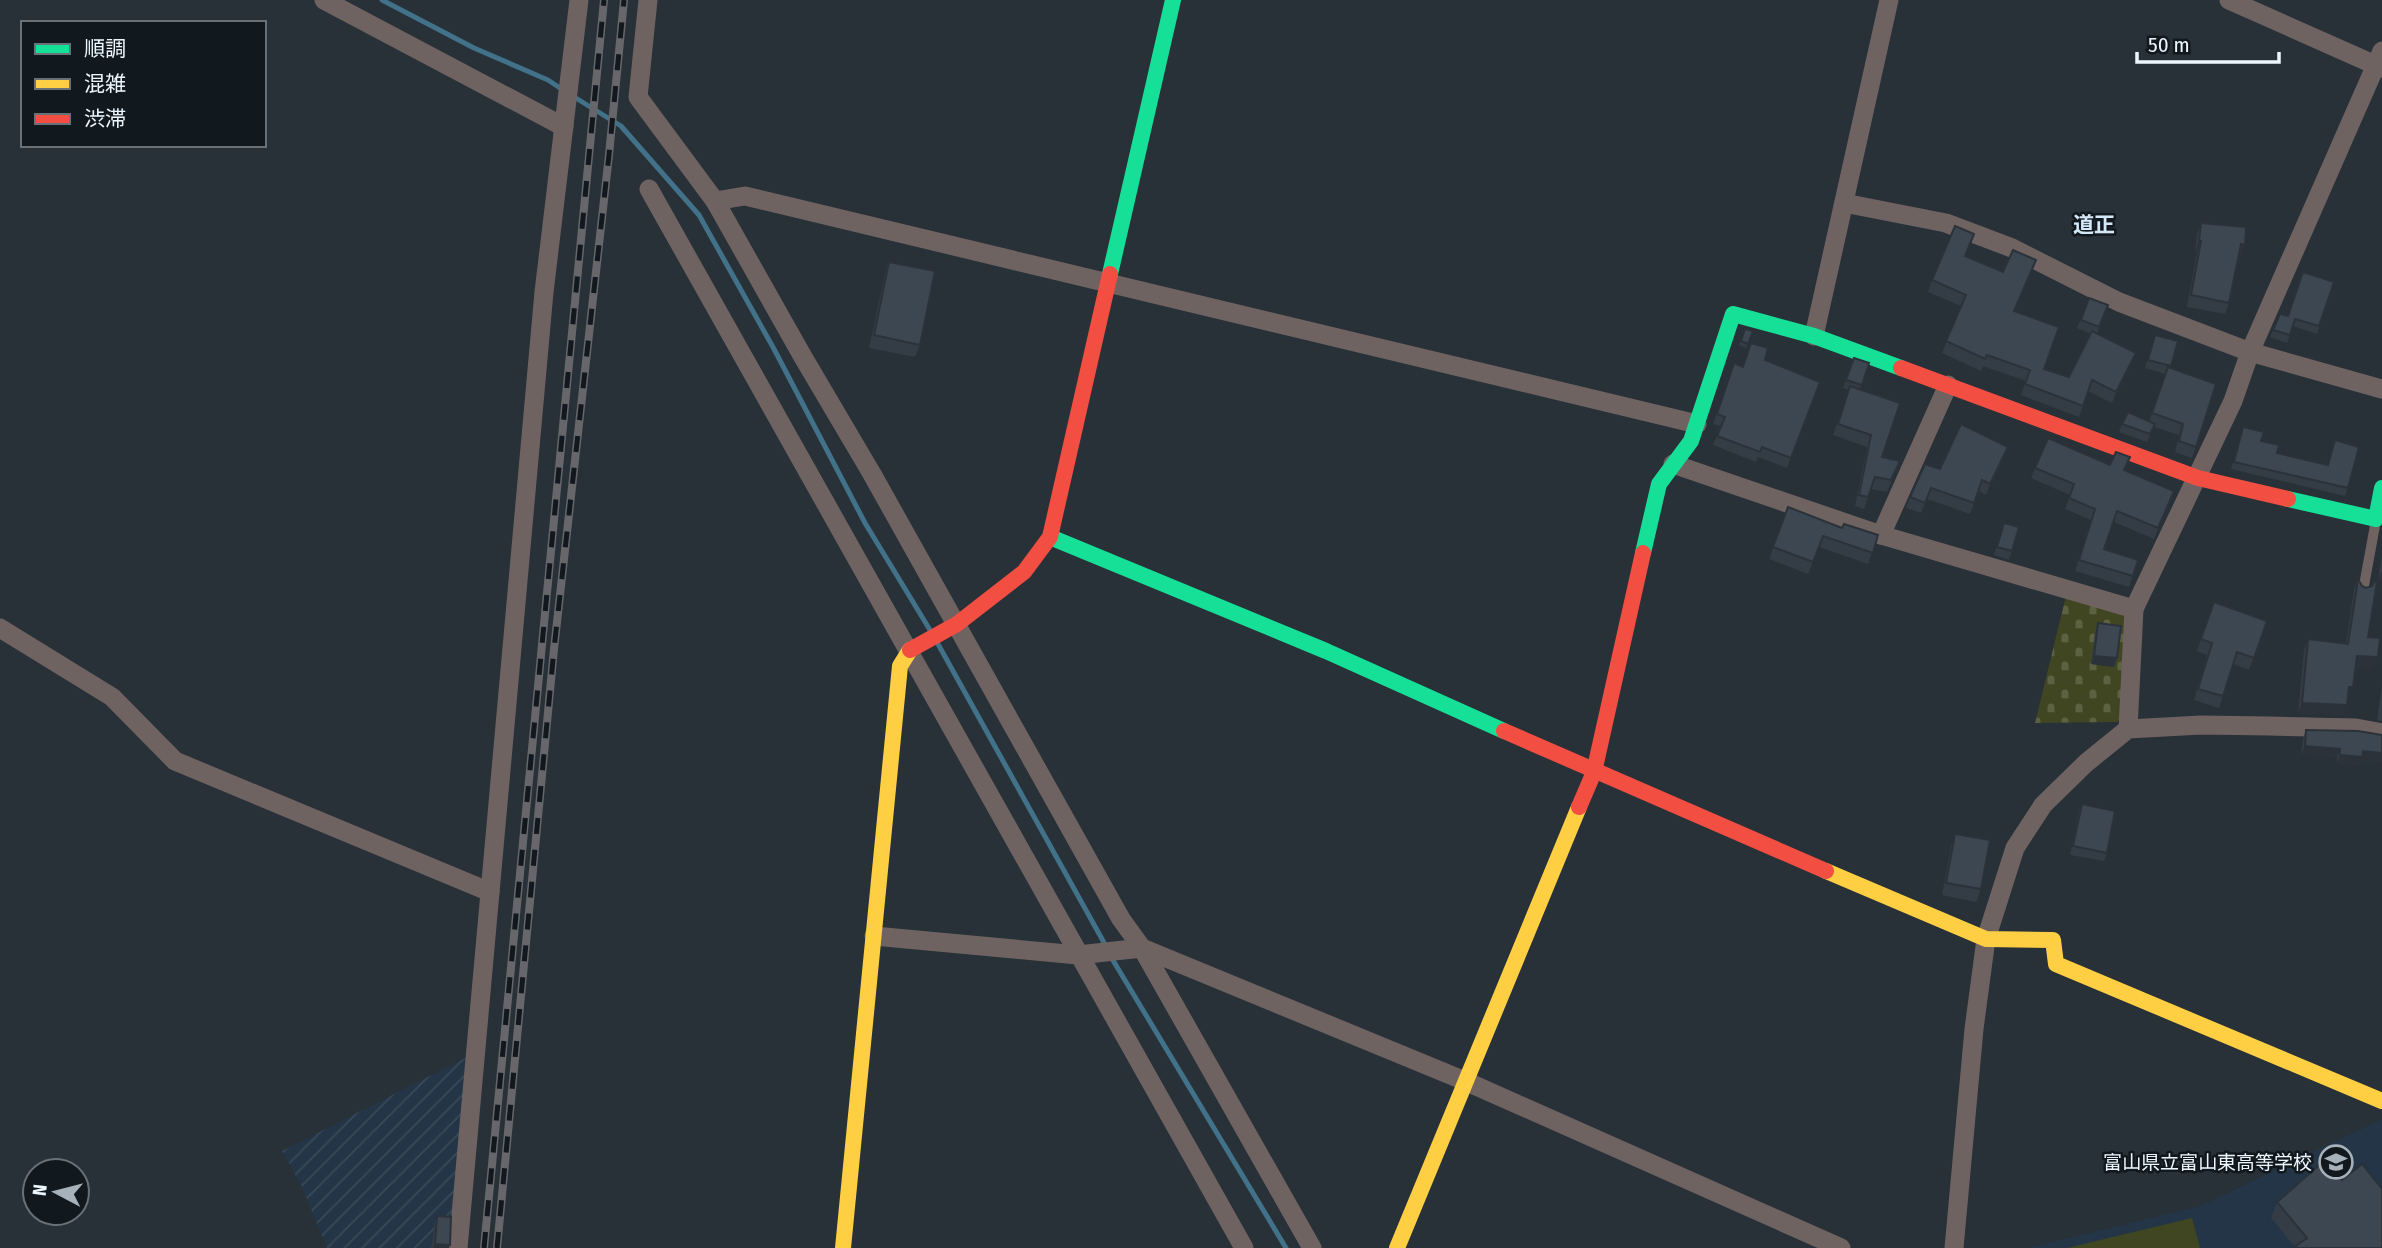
<svg xmlns="http://www.w3.org/2000/svg" width="2382" height="1248" viewBox="0 0 2382 1248" font-family="'Fira Sans Condensed','Noto Sans JP',sans-serif">
<style>
.industrial{fill:url(#industrial-furrows)}
.built{fill:#233546}
.green{fill:#404621}
.cemetery{fill:url(#cemetery-stones)}
.lines{fill:none;stroke-linecap:round;stroke-linejoin:round}
.stream{stroke:#417289;stroke-width:5}
.lane{stroke:#6f6362;stroke-width:10}
.street{stroke:#6f6362;stroke-width:19}
.fast{stroke:#16e098;stroke-width:16}
.slow{stroke:#ffcf43;stroke-width:16}
.jam{stroke:#f24e42;stroke-width:16}
.rail-casing{stroke:#67676b;stroke-width:8}
.rail{stroke:#11181e;stroke-width:5;stroke-dasharray:16;stroke-linecap:butt}
.wall{fill:#343d46}
.shaded-wall{fill:#2b3239}
.building{fill:#3d4751;stroke:#2b3239;stroke-width:2}
.labels{text-anchor:middle;stroke-width:5;stroke-linejoin:round;paint-order:stroke}
.poi-label{font-size:19px;fill:#ecf6ff;stroke:#11181e;text-anchor:end}
.neighbourhood-label{font-size:21px;font-weight:bold;fill:#d4e7f9;stroke:#11181e}
</style>
<defs>
<pattern id="industrial-furrows" width="10" height="10" patternUnits="userSpaceOnUse" patternTransform="scale(1.75)"><rect width="10" height="10" fill="#233546"/><path d="M-1 1l2-2M0 10L10 0M9 11l2-2" fill="none" stroke="#384958"/></pattern>
<pattern id="cemetery-stones" width="16" height="16" patternUnits="userSpaceOnUse" patternTransform="scale(1.75)"><rect width="16" height="16" fill="#404621"/><path d="M2 7V4a2 2 0 0 1 4 0v3zM10 15v-3a2 2 0 0 1 4 0v3z" fill="#5c6142"/></pattern>
</defs>
<rect width="100%" height="100%" fill="#283038"/>
<path class="industrial" d="M469,1056L454,1248H327L302,1187L282,1151Z"/>
<path class="built" d="M2382,1119V1248H2028L2200,1206Z"/>
<path class="green" d="M2192,1218L2200,1248H2067Z"/>
<path class="cemetery" d="M2066,596L2126,614L2122,713L2117,722L2035,723Z"/>
<g class="lines">
<g class="stream">
<path d="M382,0L474,48L548,80L563,90"/>
<path d="M571,95L621,126L699,215L774,349L865,523L930,630"/>
<path d="M938,644L1107,948"/>
<path d="M1111,957L1286,1248"/>
</g>
<path class="lane" d="M2363,591L2376,520"/>
<g class="street">
<path d="M324,0L564,127"/>
<path d="M648,0L638,97L715,201L745,196L1697,424"/>
<path d="M2229,0L2382,68"/>
<path d="M649,189L1244,1248"/>
<path d="M715,201L803,357L872,474L1121,919L1142,948L1312,1248"/>
<path d="M1844,203L1946,223L2012,248L2119,302L2250,352L2382,389"/>
<path d="M1814,336L1889,0"/>
<path d="M1948,385L1881,535L2134,609"/>
<path d="M1673,464L1881,535"/>
<path d="M0,628L112,697L175,761L490,892"/>
<path d="M2128,729L2134,609L2233,401L2250,352L2382,51"/>
<path d="M874,936L1078,955L1142,948L1465,1081L1841,1248"/>
<path d="M458,1248L544,292L579,0"/>
<path d="M1954,1248L1974,1029L1986,939L2015,848L2043,805L2086,763L2128,729L2201,725L2269,726L2356,728L2382,733"/>
</g>
<g class="fast">
<path d="M1110,274L1173,0"/>
<path d="M2288,499L2376,519L2382,488"/>
<path d="M1050,537L1326,651L1504,731"/>
<path d="M1643,553L1659,484L1691,441L1733,314L1814,336L1901,368"/>
</g>
<g class="slow">
<path d="M1826,871L1986,939L2053,940L2056,964L2382,1101"/>
<path d="M843,1248L900,666L910,650"/>
<path d="M1397,1248L1579,807"/>
</g>
<g class="jam">
<path d="M1901,368L2198,478L2288,499"/>
<path d="M910,650L957,624L1024,572L1050,537L1110,274"/>
<path d="M1504,731L1826,871"/>
<path d="M1579,807L1594,772L1643,553"/>
</g>
<defs>
<g id="rail">
<path d="M484,1248L604,0"/>
<path d="M497,1248L554,649L609,155L624,0"/>
</g>
</defs>
<use href="#rail" class="rail-casing"/>
<use href="#rail" class="rail"/>
</g>
<g class="wall">
<path d="M2201,223L2241,256L2238,255L2229,303L2225,314L2187,307L2197,252H2195L2197,234Z"/>
<path d="M1966,256L2003,272H2032L2014,311L2044,369L2069,377L2091,334L2077,328L2089,298L2108,305L2097,334L2136,353L2131,365L2112,403L2088,391L2079,417L2021,395L2026,381L1983,366L1981,371L1942,353L1961,306L1928,292L1932,280Z"/>
<path d="M889,262L920,345L915,357L869,348L885,274Z"/>
<path d="M2334,282L2317,334L2293,326L2287,343L2270,337L2280,314L2288,316Z"/>
<path d="M1745,329L1753,331L1746,348L1739,345Z"/>
<path d="M2155,335L2178,341L2170,368L2196,447L2192,458L2175,452L2179,435L2154,427L2147,442L2119,432L2122,424L2149,422L2165,374L2145,368Z"/>
<path d="M1854,358L1869,363L1860,389L1882,457L1900,461L1887,492L1871,489L1864,509L1855,506L1867,447L1833,435L1849,390L1843,388Z"/>
<path d="M1765,360L1820,382L1787,468L1758,457L1756,462L1713,445L1721,426L1713,424L1734,363L1743,367Z"/>
<path d="M2243,427L2277,453L2328,465L2335,440L2348,488L2345,496L2231,469Z"/>
<path d="M2004,458L1986,495L1979,491L1970,514L1927,499L1921,513L1906,508L1910,497L1940,469Z"/>
<path d="M2035,468L2125,471L2170,502L2154,539L2114,522L2104,549L2138,560L2129,587L2075,571L2091,520L2065,509L2070,495L2031,478Z"/>
<path d="M1788,507L1842,528L1878,535L1868,564L1819,547L1808,574L1769,559Z"/>
<path d="M2001,531L2012,551L2009,560L1994,555Z"/>
<path d="M2382,555V581L2378,580Z"/>
<path d="M2358,579L2374,668L2355,666L2349,698L2348,697L2343,715L2298,713L2304,650L2308,639L2346,644L2354,589Z"/>
<path d="M2214,602L2267,621L2249,670L2233,664L2219,708L2194,700L2207,655L2197,651Z"/>
<path d="M2098,623L2117,658L2114,667L2091,664L2095,632Z"/>
<path d="M2382,686V721L2377,720Z"/>
<path d="M2306,730L2382,762L2361,760L2359,766L2337,763V758L2301,754L2303,739Z"/>
<path d="M2082,804L2107,853L2104,861L2070,855L2079,813Z"/>
<path d="M1955,834L1981,889L1976,902L1942,895L1951,846Z"/>
<path d="M2342,1180L2382,1189L2295,1247L2271,1218L2277,1202Z"/>
<path d="M437,1216L449,1248H432L434,1224Z"/>
</g>
<g class="shaded-wall">
<path d="M2199,241H2201L2197,252H2195Z"/>
<path d="M2241,244L2245,245L2241,256L2237,255Z"/>
<path d="M2136,353L2131,365L2112,403L2116,392Z"/>
<path d="M2008,447L2004,458L1986,495L1990,484Z"/>
<path d="M2381,572H2382V581L2378,580Z"/>
<path d="M2094,656L2117,658L2114,667L2091,664Z"/>
<path d="M2357,656L2378,657L2374,668L2353,666Z"/>
<path d="M2349,687H2353L2349,698L2345,697Z"/>
<path d="M2302,703L2347,705L2343,715L2298,713Z"/>
<path d="M2305,746L2340,749L2337,758L2301,754Z"/>
<path d="M2363,751L2382,753V762L2362,760L2359,766L2337,763L2340,755Z"/>
<path d="M435,1244L450,1245L449,1248H433Z"/>
</g>
<g class="building">
<path d="M2201,223L2246,227L2245,245L2241,244L2229,303L2191,295L2201,241H2199Z"/>
<path d="M1955,226L1974,234L1965,256L2003,272L2013,250L2036,260L2014,311L2059,327L2044,369L2069,377L2092,331L2136,353L2116,392L2092,380L2083,406L2025,384L2030,370L1987,355L1985,359L1946,341L1966,295L1932,280Z"/>
<path d="M889,262L935,271L920,345L874,335Z"/>
<path d="M2303,272L2334,282L2319,326L2295,319L2290,335L2273,330L2280,314L2288,316Z"/>
<path d="M2089,298L2108,305L2099,327L2081,320Z"/>
<path d="M1745,329L1753,331L1748,344L1741,341Z"/>
<path d="M2155,335L2178,341L2171,366L2148,360Z"/>
<path d="M1751,343L1768,348L1765,360L1820,382L1791,458L1762,447L1760,452L1717,436L1725,417L1717,414L1734,363L1743,367Z"/>
<path d="M1854,358L1869,363L1862,385L1846,380Z"/>
<path d="M2168,367L2216,384L2196,447L2179,441L2183,424L2152,413Z"/>
<path d="M1850,386L1900,403L1882,457L1900,461L1891,480L1875,477L1868,497L1859,495L1871,435L1838,424Z"/>
<path d="M2128,412L2155,424L2150,434L2122,424Z"/>
<path d="M1961,424L2008,447L1990,484L1982,480L1974,503L1931,488L1925,503L1910,497L1925,464L1940,469Z"/>
<path d="M2243,427L2264,432L2261,441L2279,445L2277,453L2328,465L2335,440L2359,447L2348,488L2234,462Z"/>
<path d="M2048,438L2110,465L2116,452L2130,457L2124,470L2174,491L2158,528L2117,511L2104,549L2138,560L2133,576L2079,560L2095,509L2069,498L2074,484L2035,468Z"/>
<path d="M1788,507L1842,528L1844,524L1878,535L1873,553L1823,536L1813,562L1773,547Z"/>
<path d="M2004,523L2019,527L2012,551L1997,547Z"/>
<path d="M2358,579L2362,586L2366,588L2372,586L2374,582H2377L2368,637L2380,638L2378,657L2357,656L2353,687H2349L2347,705L2302,703L2308,639L2348,644Z"/>
<path d="M2214,602L2267,621L2254,658L2237,652L2223,696L2198,689L2212,643L2201,639Z"/>
<path d="M2098,623L2121,626L2117,658L2094,656Z"/>
<path d="M2306,730L2358,731L2382,735V753L2363,751L2362,757L2340,755V749L2305,746Z"/>
<path d="M2082,804L2115,811L2107,853L2073,846Z"/>
<path d="M1955,834L1990,840L1981,889L1946,883Z"/>
<path d="M2325,1160L2342,1180L2362,1164L2382,1189V1248H2293L2307,1238L2277,1202Z"/>
<path d="M437,1216L451,1217L450,1245L435,1244Z"/>
</g>
<defs>
<symbol id="school-ring" viewBox="-11 -11 22 22"><circle r="9.5" fill="#11181e" stroke="#a7b1b9" stroke-width="1.5"/><path d="M0-5L7-2L0 1L-7-2ZM-4 1L0 2.5L4 1V4Q0 6-4 4Z" fill="#a7b1b9"/></symbol>
</defs>
<g fill-rule="evenodd">
<use href="#school-ring" x="2317" y="1143" width="38" height="38"/>
</g>
<g class="labels">
<g class="poi-label">
<text x="2312" y="1169">富山県立富山東高等学校</text>
</g>
<g class="neighbourhood-label">
<text x="2094" y="232">道正</text>
</g>
</g>
<rect x="21" y="21" width="245" height="126" fill="#11181e" stroke="#697178" stroke-width="2"/>
<rect x="35" y="44" width="35" height="10" fill="#16e098" stroke="#697178" stroke-width="2"/>
<text x="84" y="56" font-size="21" fill="#ecf6ff">順調</text>
<rect x="35" y="79" width="35" height="10" fill="#ffcf43" stroke="#697178" stroke-width="2"/>
<text x="84" y="91" font-size="21" fill="#ecf6ff">混雑</text>
<rect x="35" y="114" width="35" height="10" fill="#f24e42" stroke="#697178" stroke-width="2"/>
<text x="84" y="126" font-size="21" fill="#ecf6ff">渋滞</text>
<g transform="translate(56 1192) rotate(277)"><circle r="33" fill="#11181e" stroke="#697178" stroke-width="2"/>
<path d="M0-5L12 26L0 18L-12 26Z" fill="#a7b1b9"/>
<text y="-10" font-size="19" font-weight="bold" text-anchor="middle" fill="#ecf6ff">N</text>
</g>
<path d="M2137 52v10h142v-10" fill="none" stroke="#ecf6ff" stroke-width="3.5"/>
<text x="2148" y="52" font-size="21" fill="#ecf6ff" stroke="#11181e" stroke-width="5" paint-order="stroke">50 m</text>
</svg>
